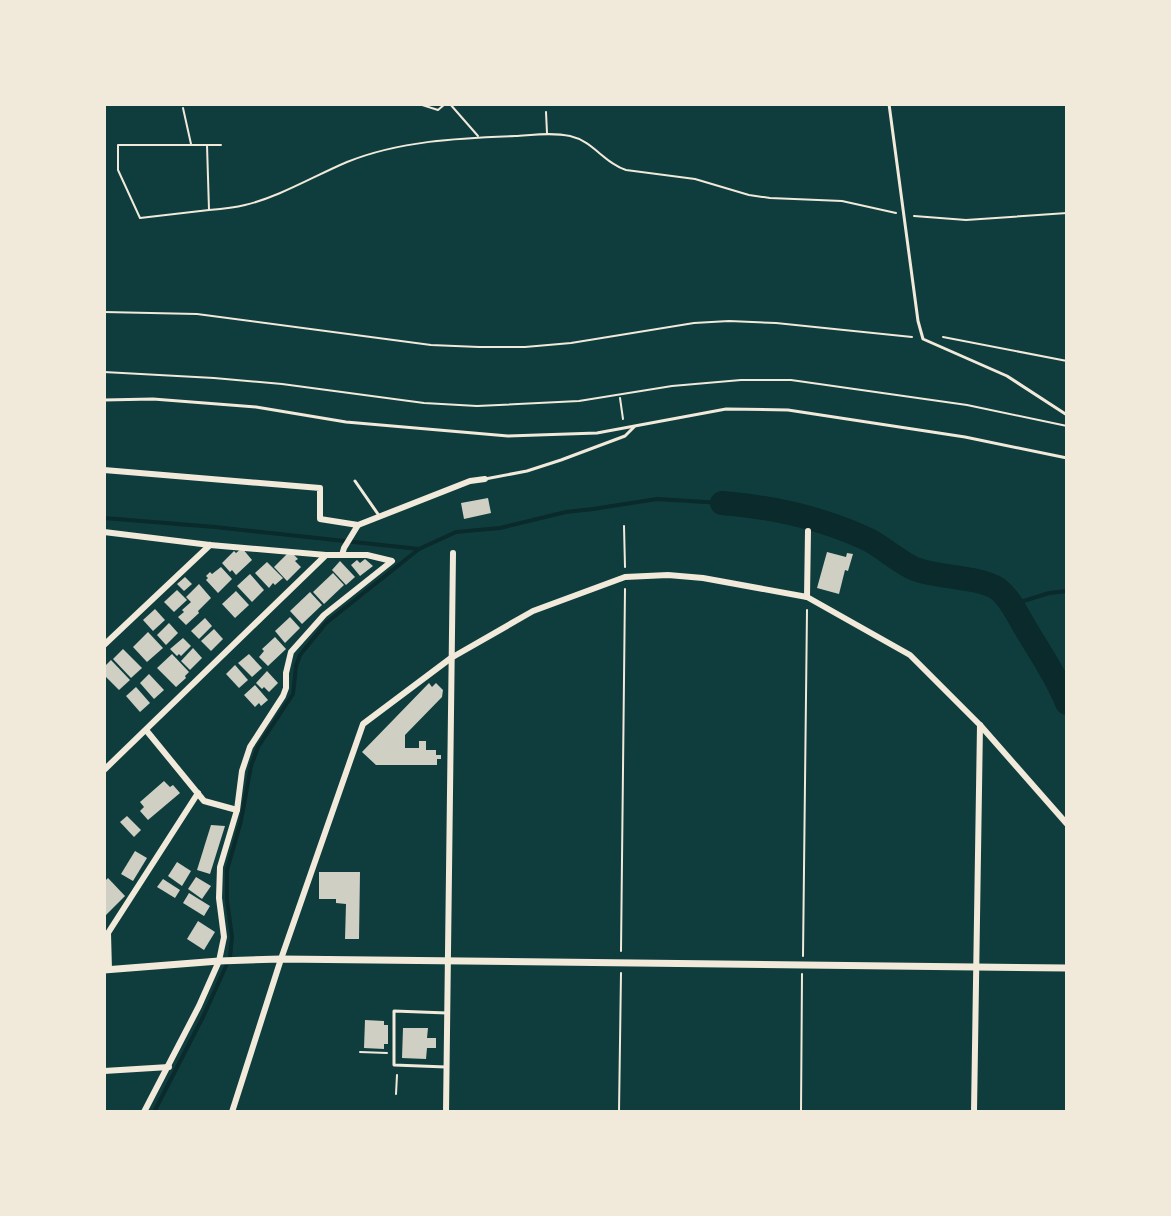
<svg xmlns="http://www.w3.org/2000/svg" width="1171" height="1216" viewBox="0 0 1171 1216" font-family="Montserrat,sans-serif">
<style>
.lines{fill:none;stroke-linecap:round;stroke-linejoin:round}
.stream{stroke:#0a2a2b;stroke-width:4}
.river{stroke:#0a2a2b;stroke-width:24}
.building{fill:#cfcfc3}
.path{stroke:#f1e9da;stroke-width:2}
.service{stroke:#f1e9da;stroke-width:3}
.minor{stroke:#f1e9da;stroke-width:6}
.tertiary{stroke:#f1e9da;stroke-width:7}
</style>
<rect width="100%" height="100%" fill="#0f3d3e"/>
<g class="lines">
<g class="stream">
<path d="M104,518L215,527L419,549"/>
<path d="M1011,605L1049,593L1067,591"/>
<path d="M154,1112L204,1015L230,957L232,937L227,900V870L241,821L251,766L258,747L293,694L296,666L300,655L326,623L419,549L456,532L500,528L566,512L593,509L657,499L722,503"/>
</g>
<path class="river" d="M722,503C774,507 822,518 869,540C884,548 902,564 915,569C938,578 978,576 998,589C1010,598 1018,616 1026,629C1040,653 1057,677 1067,703"/>
</g>
<g class="building">
<path d="M488,498L491,513L464,519L461,503Z"/>
<path d="M242,548L252,560L236,575L232,570L230,572L222,563L234,551L236,553Z"/>
<path d="M290,551L298,559L295,561L301,567L287,581L274,567Z"/>
<path d="M827,552L846,557L847,553L853,554L848,571L845,570L839,594L817,588Z"/>
<path d="M365,559L373,566L360,576L351,565L357,560L360,563Z"/>
<path d="M340,561L355,577L346,585L332,570Z"/>
<path d="M267,562L283,578L275,585L273,583L269,588L255,573Z"/>
<path d="M221,567L232,579L218,593L206,580L208,578L206,576L210,572L212,574Z"/>
<path d="M333,573L344,585L324,604L313,592Z"/>
<path d="M250,574L264,590L252,602L237,586Z"/>
<path d="M185,577L192,584L184,591L177,584Z"/>
<path d="M199,584L211,598L198,611L199,613L186,625L178,617L184,612L182,610L191,602L186,597Z"/>
<path d="M177,590L187,600L174,612L164,602Z"/>
<path d="M236,591L249,605L235,618L222,604Z"/>
<path d="M310,592L322,605L302,624L290,611Z"/>
<path d="M155,609L165,620L153,631L143,620Z"/>
<path d="M290,617L300,628L285,643L275,631Z"/>
<path d="M205,618L212,626L199,639L191,631Z"/>
<path d="M169,623L178,633L166,645L157,635Z"/>
<path d="M214,629L223,639L211,651L201,641Z"/>
<path d="M148,632L163,648L147,662L133,647Z"/>
<path d="M275,637L286,649L268,666L259,657L264,651L262,649Z"/>
<path d="M183,638L191,646L181,656L179,654L177,656L170,649Z"/>
<path d="M193,648L202,658L190,670L181,661Z"/>
<path d="M123,649L142,668L131,678L113,659Z"/>
<path d="M172,654L189,672L185,676L186,678L176,687L157,668Z"/>
<path d="M249,654L262,668L252,677L238,663Z"/>
<path d="M111,660L130,680L119,690L104,675V667Z"/>
<path d="M235,665L248,680L239,688L226,674Z"/>
<path d="M267,671L278,683L269,692L264,687L262,689L256,683Z"/>
<path d="M149,674L164,690L154,699L140,683Z"/>
<path d="M429,683L432,687L436,683L443,690L442,697L405,735V748H419V741H426V750H436V755H441V759H437V765H376L362,752Z"/>
<path d="M255,685L268,700L261,706L259,703L255,707L244,695Z"/>
<path d="M136,687L150,703L140,712L126,696Z"/>
<path d="M164,781L170,787L173,785L180,793L148,820L140,811L144,807L140,802Z"/>
<path d="M127,816L141,830L134,837L120,822Z"/>
<path d="M211,825L225,826L210,874L197,870Z"/>
<path d="M135,851L147,858L133,881L121,874Z"/>
<path d="M177,862L191,871L182,886L168,876Z"/>
<path d="M319,872H360L359,939H345L346,904L336,903V899H319Z"/>
<path d="M196,877L211,886L202,899L188,889Z"/>
<path d="M108,878L125,896L106,915L104,913V882Z"/>
<path d="M163,879L180,890L175,898L157,887Z"/>
<path d="M189,893L210,906L204,916L183,903Z"/>
<path d="M198,921L215,932L204,950L187,939Z"/>
<path d="M365,1020L384,1021V1025H388V1044H384V1049L364,1048Z"/>
<path d="M403,1028H428L427,1038H436V1048H427L426,1059L402,1058Z"/>
</g>
<g class="lines">
<g class="path">
<path d="M419,104L438,110L445,104"/>
<path d="M450,104L478,136"/>
<path d="M183,108L191,144"/>
<path d="M546,112L547,133"/>
<path d="M207,145L209,210C221,209 233,208 245,205C279,197 314,176 347,162C399,141 458,138 515,136C533,135 552,132 570,136C593,141 604,163 626,170L695,179L749,195L770,198L842,201L896,213"/>
<path d="M209,210L140,218L118,170V145H221"/>
<path d="M914,216L966,220L1067,213"/>
<path d="M104,312L197,314L431,345L479,347H525L571,343L694,323L729,321L776,323L912,337"/>
<path d="M943,337L1067,361"/>
<path d="M104,372L214,378L282,384L424,403L477,406L579,401L672,386L741,380H791L967,405L1067,426"/>
<path d="M620,398L623,419"/>
<path d="M624,526L625,567"/>
<path d="M621,951L625,589"/>
<path d="M803,956L807,610"/>
<path d="M360,1052L387,1053"/>
<path d="M396,1094L397,1075"/>
<path d="M619,1112L621,973"/>
<path d="M801,1112L802,974"/>
</g>
<g class="service">
<path d="M889,104L918,321L923,339L1007,376L1067,415"/>
<path d="M104,400L153,399L256,407L346,422L508,436L597,433L726,409L788,410L965,437L1067,458"/>
<path d="M485,479L527,471L561,460L625,436L634,427"/>
<path d="M355,481L380,517"/>
<path d="M446,1067L394,1065V1011L447,1013"/>
</g>
<g class="minor">
<path d="M104,470L320,488V519L358,525"/>
<path d="M104,532L210,545L326,555L104,770"/>
<path d="M342,555L344,548L358,525L470,481L485,479"/>
<path d="M807,597L808,531"/>
<path d="M104,645L210,545"/>
<path d="M146,730L204,801L237,810"/>
<path d="M109,970L108,933L198,793"/>
<path d="M104,1071L169,1067"/>
<path d="M144,1112L199,1006L219,961L224,937L219,898L220,867L237,810L242,771L250,747L283,696L286,688V673L291,652L324,615L392,561L367,555H326"/>
<path d="M232,1112L281,959L363,724L451,658L533,611L625,577L668,575L703,578L807,597L910,655L980,725L1067,824"/>
<path d="M446,1112L453,553"/>
<path d="M974,1112L980,725"/>
</g>
<path class="tertiary" d="M104,970L219,961L281,959L1067,968"/>
</g>
<rect width="1171" height="1216" fill="none" stroke="#f1e9da" stroke-width="212"/>
</svg>
